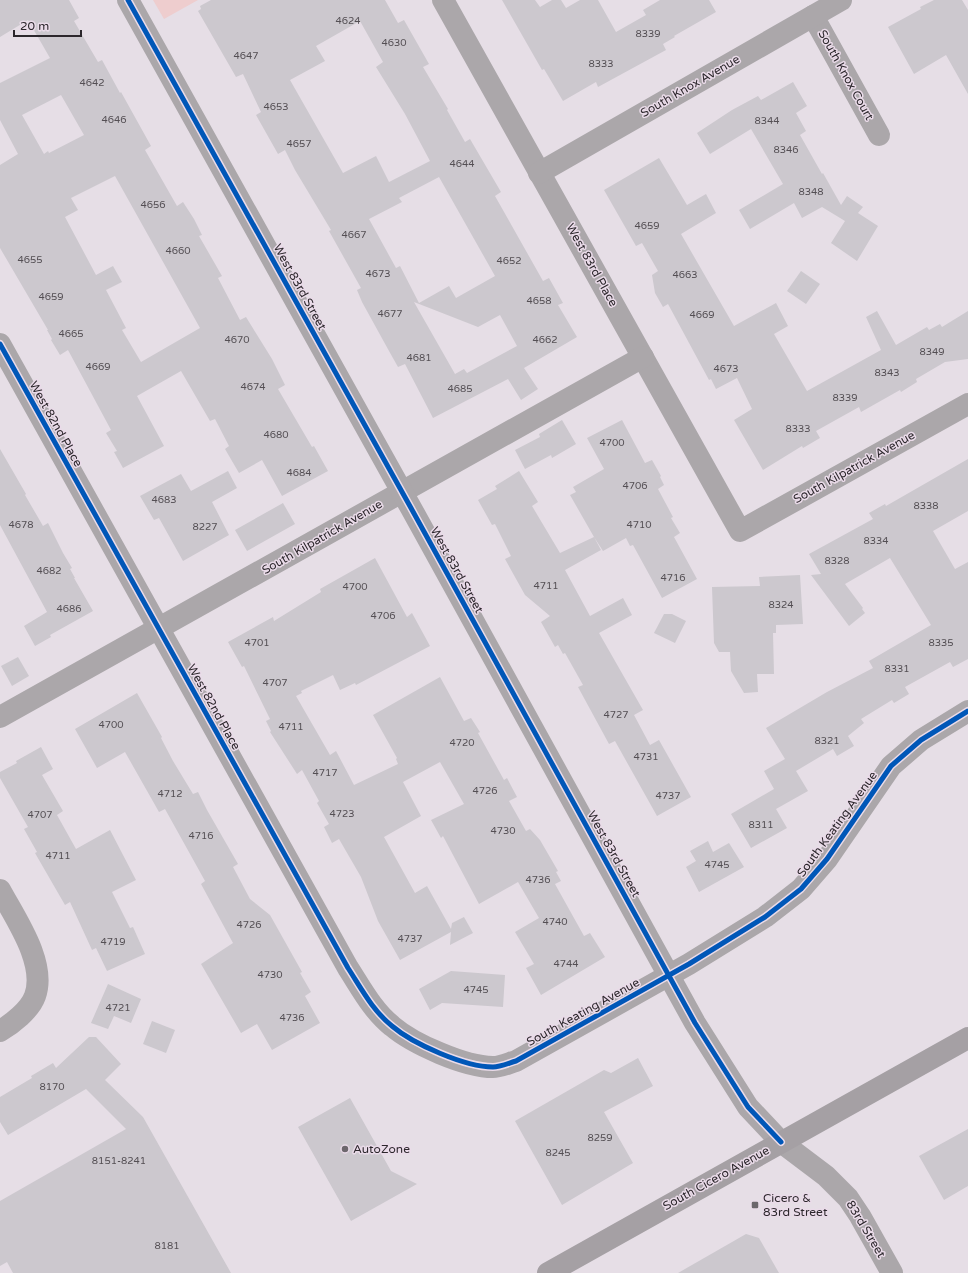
<svg xmlns="http://www.w3.org/2000/svg" width="968" height="1273" viewBox="0 0 968 1273" font-family="'Varela Round',sans-serif">
<style>
.green{fill:#eecdce}
.building{fill:#ccc8ce;fill-rule:evenodd}
.lines{fill:none;stroke-linecap:round;stroke-linejoin:round}
.minor{stroke:#aba7aa;stroke-width:22}
.tertiary{stroke:#aba7aa;stroke-width:22}
.primary{stroke:#a5a0a4;stroke-width:22}
.cycleway-casing{stroke:#eadbe9;stroke-width:8}
.cycleway{stroke:#0057b8;stroke-width:5}
.poi-dot{fill:#6d676d;stroke:#eadbe9;stroke-width:1.5}
.labels{text-anchor:middle;stroke-width:3;stroke-linejoin:round;paint-order:stroke}
.number-label{font-size:10px;fill:#544f54}
.street-label{font-size:12px;fill:#2c272c;stroke:#eadbe9}
.poi-label{font-size:12px;fill:#2c272c;stroke:#eadbe9;text-anchor:start}
</style>
<rect width="100%" height="100%" fill="#e6dee6"/>
<path class="green" d="M153,0H198L164,19Z"/>
<g class="building">
<path d="M0,0H69L79,18L74,21L98,62L102,60L120,93L121,92L151,146L145,150L177,206L183,202L194,219L202,235L199,236L222,276L218,278L240,320L246,317L272,359L285,385L278,389L312,447L314,446L328,471L282,496L262,460L239,473L225,449L229,446L215,419L210,421L181,371L137,396L164,446L123,468L114,452L117,451L106,433L111,430L68,350L60,355L51,340L52,339L47,330H48L0,248V165L18,154L0,120V83L50,58L28,20L0,37ZM61,95L84,135L49,153L48,151L44,154L22,115ZM115,176L200,328L141,362L122,330L126,328L106,290L122,282L113,266L96,275L65,217L78,210L71,198Z"/>
<path d="M211,0H385L398,23L404,20L429,64L423,67L448,109L447,110L465,142L470,139L501,192L495,196L543,281L549,278L563,303L558,305L577,337L524,368L538,389L521,400L508,379L433,418L405,364L398,367L389,351L362,302L357,290L361,288L329,231L331,230L295,170L285,150L278,154L256,115L261,112L243,74L236,77L198,11L201,9L200,6ZM360,21L383,62L376,67L405,114L430,161L391,181L389,182L376,156L343,173L290,80L325,61L316,46ZM439,177L495,276L456,298L449,286L419,303L400,266L396,268L369,219L402,202L399,198ZM414,302L478,327L500,315L517,346L467,373L464,369L455,374Z"/>
<path d="M502,0H535L540,7L552,0H561L566,8L580,0H598L616,32L646,15L643,10L660,0H709L716,12L674,36L675,37L663,44L666,50L598,87L596,82L563,101L544,69L542,70Z"/>
<path d="M934,0H962L968,10V94L946,55L914,74L888,27L921,9L920,7Z"/>
<path d="M793,82L807,106L796,113L806,131L800,135L822,174L823,173L841,205L847,196L863,207L858,213L878,226L857,261L831,243L845,221L822,207L802,218L794,203L750,229L739,210L783,184L751,129L710,154L697,133L732,110L758,96L761,100Z"/>
<path d="M659,158L687,205L706,194L716,213L681,234L734,326L776,303L788,326L774,334L807,391L881,350L866,317L877,311L896,345L927,327L929,330L940,324L942,327L968,311V359L945,362L916,379L917,382L901,392L900,390L861,412L859,407L816,431L820,438L803,448L802,446L763,470L734,420L752,409L737,378L716,389L711,379L709,380L668,304L663,307L655,293L652,275L658,271L642,243L636,246L604,190Z"/>
<path d="M801,271L820,284L806,304L787,291Z"/>
<path d="M562,420L576,444L552,458L551,455L525,469L515,450L540,437L539,434Z"/>
<path d="M622,420L645,463L652,460L661,476L660,477L664,485L658,489L673,517L671,518L680,533L674,537L697,579L662,598L633,545L630,546L626,538L603,551L594,537L601,550L565,570L590,616L623,598L632,615L599,633L643,710L634,715L650,745L659,740L691,797L657,816L615,741L609,744L578,687L583,685L565,653L563,654L558,645L555,647L541,622L550,616L525,595L505,559L511,556L495,524L492,525L478,500L497,489L495,486L519,471L538,502L532,506L560,553L594,537L570,495L576,492L573,487L604,469L587,438Z"/>
<path d="M0,449L26,494L25,495L43,526L48,523L63,553L72,568L70,569L75,578H74L93,611L50,635L51,637L35,646L24,626L47,612L0,525Z"/>
<path d="M968,459V511L933,531L955,569L968,562V659L953,667L950,662L905,687L909,694L894,703L892,700L861,719L864,723L848,736L854,746L837,756L833,749L796,771L808,791L776,809L787,828L751,848L731,814L774,789L764,771L785,759L766,728L827,692L873,668L869,661L931,625L890,558L845,584L863,608L862,609L865,613L849,626L811,575L821,574L809,554L873,519L869,513L885,504L886,506Z"/>
<path d="M228,471L237,488L212,502L229,535L183,561L159,518L154,520L140,496L181,474L191,491Z"/>
<path d="M283,503L295,524L247,551L235,530Z"/>
<path d="M375,558L407,617L412,613L430,646L356,685L355,683L340,690L333,675L301,691L302,693L296,696L330,755L336,751L354,785L398,764L396,759L397,758L373,715L440,677L464,721L471,718L480,732L478,733L504,780L507,778L517,797L509,801L526,831L530,829L540,840L558,871L556,872L561,881L555,884L584,936L590,933L605,957L541,995L526,968L534,964L515,932L539,918L518,882L479,904L443,836L441,838L431,820L464,804L440,762L403,782L421,816L384,837L415,893L427,886L451,929L452,923L464,917L473,933L450,945L451,932L400,960L378,921L361,877L339,839L332,843L324,827L329,824L317,803L319,801L302,770L297,774L270,732L271,731L266,721L270,719L244,666L242,667L228,642L273,617L274,621L321,592L320,589Z"/>
<path d="M800,575L803,624L776,625V633H773L774,674H757L758,692L744,693L731,671L730,652H719L714,643L712,587L760,586L759,577Z"/>
<path d="M664,614H672L686,621L675,643L654,633Z"/>
<path d="M18,657L29,676L12,686L1,666Z"/>
<path d="M137,693L162,737L161,738L173,761L193,794L198,792L207,810L238,864L233,867L250,899L270,915L302,972L300,973L311,992L305,996L320,1023L272,1050L257,1024L241,1033L201,964L233,943L201,884L205,881L165,809L159,812L125,752L97,768L75,729Z"/>
<path d="M41,747L53,769L42,775L63,811L57,815L76,849L110,830L136,880L112,892L130,928L133,927L145,954L107,971L96,948L92,950L70,902L65,905L35,853L37,852L24,829L28,827L0,778V772L17,763L16,761Z"/>
<path d="M708,841L713,852L729,843L744,867L699,892L686,867L696,861L690,851Z"/>
<path d="M451,971L505,975L503,1007L442,1003L430,1010L419,989Z"/>
<path d="M108,984L141,999L131,1023L114,1016L108,1029L91,1023Z"/>
<path d="M152,1021L175,1030L166,1053L143,1044Z"/>
<path d="M89,1037H96L121,1064L105,1080L143,1117L231,1273H13L7,1262L0,1266V1201L126,1129L86,1089L8,1135L0,1122V1097L32,1078L31,1076L53,1063L56,1068Z"/>
<path d="M638,1058L653,1086L604,1112L633,1163L562,1205L515,1121L604,1070L611,1073Z"/>
<path d="M350,1098L391,1171L417,1184L351,1221L298,1127Z"/>
<path d="M968,1129V1186L944,1200L919,1156Z"/>
<path d="M746,1234L759,1238L779,1273H678Z"/>
</g>
<g class="lines">
<g class="minor">
<path d="M443,0L740,531L968,404"/>
<path d="M813,16L879,135"/>
<path d="M539,173L841,0"/>
<path d="M0,344L348,968C361,988 373,1011 392,1026C413,1044 465,1067 493,1067C500,1067 509,1063 516,1061L689,964L765,917L801,889L827,859L891,766L921,740L968,711"/>
<path d="M0,717L643,357"/>
<path d="M0,890C15,918 47,963 35,996C30,1010 12,1024 0,1031"/>
</g>
<path class="tertiary" d="M128,0L411,508L695,1023L748,1107L781,1142L826,1176L848,1198L860,1216L892,1273"/>
<path class="primary" d="M548,1273L968,1038"/>
<defs>
<g id="cycleway">
<path d="M128,0L411,508L695,1023L748,1107L781,1142"/>
<path d="M0,344L348,968C361,988 373,1011 392,1026C413,1044 465,1067 493,1067C500,1067 509,1063 516,1061L689,964L765,917L801,889L827,859L891,766L921,740L968,711"/>
</g>
</defs>
<use href="#cycleway" class="cycleway-casing"/>
<use href="#cycleway" class="cycleway"/>
</g>
<g class="poi-dot">
<circle cx="345" cy="1149" r="4"/>
<rect x="751" y="1201" width="8" height="8" rx="2"/>
</g>
<g class="labels">
<g class="number-label">
<text x="348" y="24">4624</text>
<text x="648" y="37">8339</text>
<text x="394" y="46">4630</text>
<text x="246" y="59">4647</text>
<text x="601" y="67">8333</text>
<text x="92" y="86">4642</text>
<text x="276" y="110">4653</text>
<text x="114" y="123">4646</text>
<text x="767" y="124">8344</text>
<text x="299" y="147">4657</text>
<text x="786" y="153">8346</text>
<text x="462" y="167">4644</text>
<text x="811" y="195">8348</text>
<text x="153" y="208">4656</text>
<text x="647" y="229">4659</text>
<text x="354" y="238">4667</text>
<text x="178" y="254">4660</text>
<text x="30" y="263">4655</text>
<text x="509" y="264">4652</text>
<text x="378" y="277">4673</text>
<text x="685" y="278">4663</text>
<text x="51" y="300">4659</text>
<text x="539" y="304">4658</text>
<text x="390" y="317">4677</text>
<text x="702" y="318">4669</text>
<text x="71" y="337">4665</text>
<text x="237" y="343">4670</text>
<text x="545" y="343">4662</text>
<text x="932" y="355">8349</text>
<text x="419" y="361">4681</text>
<text x="98" y="370">4669</text>
<text x="726" y="372">4673</text>
<text x="887" y="376">8343</text>
<text x="253" y="390">4674</text>
<text x="460" y="392">4685</text>
<text x="845" y="401">8339</text>
<text x="798" y="432">8333</text>
<text x="276" y="438">4680</text>
<text x="612" y="446">4700</text>
<text x="299" y="476">4684</text>
<text x="635" y="489">4706</text>
<text x="164" y="503">4683</text>
<text x="926" y="509">8338</text>
<text x="21" y="528">4678</text>
<text x="639" y="528">4710</text>
<text x="205" y="530">8227</text>
<text x="876" y="544">8334</text>
<text x="837" y="564">8328</text>
<text x="49" y="574">4682</text>
<text x="673" y="581">4716</text>
<text x="546" y="589">4711</text>
<text x="355" y="590">4700</text>
<text x="781" y="608">8324</text>
<text x="69" y="612">4686</text>
<text x="383" y="619">4706</text>
<text x="257" y="646">4701</text>
<text x="941" y="646">8335</text>
<text x="897" y="672">8331</text>
<text x="275" y="686">4707</text>
<text x="616" y="718">4727</text>
<text x="111" y="728">4700</text>
<text x="291" y="730">4711</text>
<text x="827" y="744">8321</text>
<text x="462" y="746">4720</text>
<text x="646" y="760">4731</text>
<text x="325" y="776">4717</text>
<text x="485" y="794">4726</text>
<text x="170" y="797">4712</text>
<text x="668" y="799">4737</text>
<text x="342" y="817">4723</text>
<text x="40" y="818">4707</text>
<text x="761" y="828">8311</text>
<text x="503" y="834">4730</text>
<text x="201" y="839">4716</text>
<text x="58" y="859">4711</text>
<text x="717" y="868">4745</text>
<text x="538" y="883">4736</text>
<text x="555" y="925">4740</text>
<text x="249" y="928">4726</text>
<text x="410" y="942">4737</text>
<text x="113" y="945">4719</text>
<text x="566" y="967">4744</text>
<text x="270" y="978">4730</text>
<text x="476" y="993">4745</text>
<text x="118" y="1011">4721</text>
<text x="292" y="1021">4736</text>
<text x="52" y="1090">8170</text>
<text x="600" y="1141">8259</text>
<text x="558" y="1156">8245</text>
<text x="119" y="1164">8151-8241</text>
<text x="167" y="1249">8181</text>
</g>
<g class="street-label">
<text transform="translate(846 75) rotate(61)" y="4">South Knox Court</text>
<text transform="translate(690 86) rotate(-30)" y="4">South Knox Avenue</text>
<text transform="translate(592 265) rotate(61)" y="4">West 83rd Place</text>
<text transform="translate(300 287) rotate(61)" y="4">West 83rd Street</text>
<text transform="translate(56 424) rotate(61)" y="4">West 82nd Place</text>
<text transform="translate(854 467) rotate(-29)" y="4">South Kilpatrick Avenue</text>
<text transform="translate(322 537) rotate(-30)" y="4">South Kilpatrick Avenue</text>
<text transform="translate(457 570) rotate(61)" y="4">West 83rd Street</text>
<text transform="translate(214 707) rotate(61)" y="4">West 82nd Place</text>
<text transform="translate(837 824) rotate(-54)" y="4">South Keating Avenue</text>
<text transform="translate(614 854) rotate(61)" y="4">West 83rd Street</text>
<text transform="translate(583 1012) rotate(-29)" y="4">South Keating Avenue</text>
<text transform="translate(716 1178) rotate(-29)" y="4">South Cicero Avenue</text>
<text transform="translate(866 1229) rotate(59)" y="4">83rd Street</text>
</g>
<g class="poi-label">
<text x="353" y="1153">AutoZone</text>
<text x="763" y="1202">Cicero &amp;<tspan x="763" dy="14">83rd Street</tspan></text>
</g>
</g>
<path d="M14 30v6h67v-6" fill="none" stroke="#2c272c" stroke-width="2"/>
<text x="20" y="30" font-size="12" fill="#2c272c" stroke="#eadbe9" stroke-width="3" paint-order="stroke">20 m</text>
</svg>
